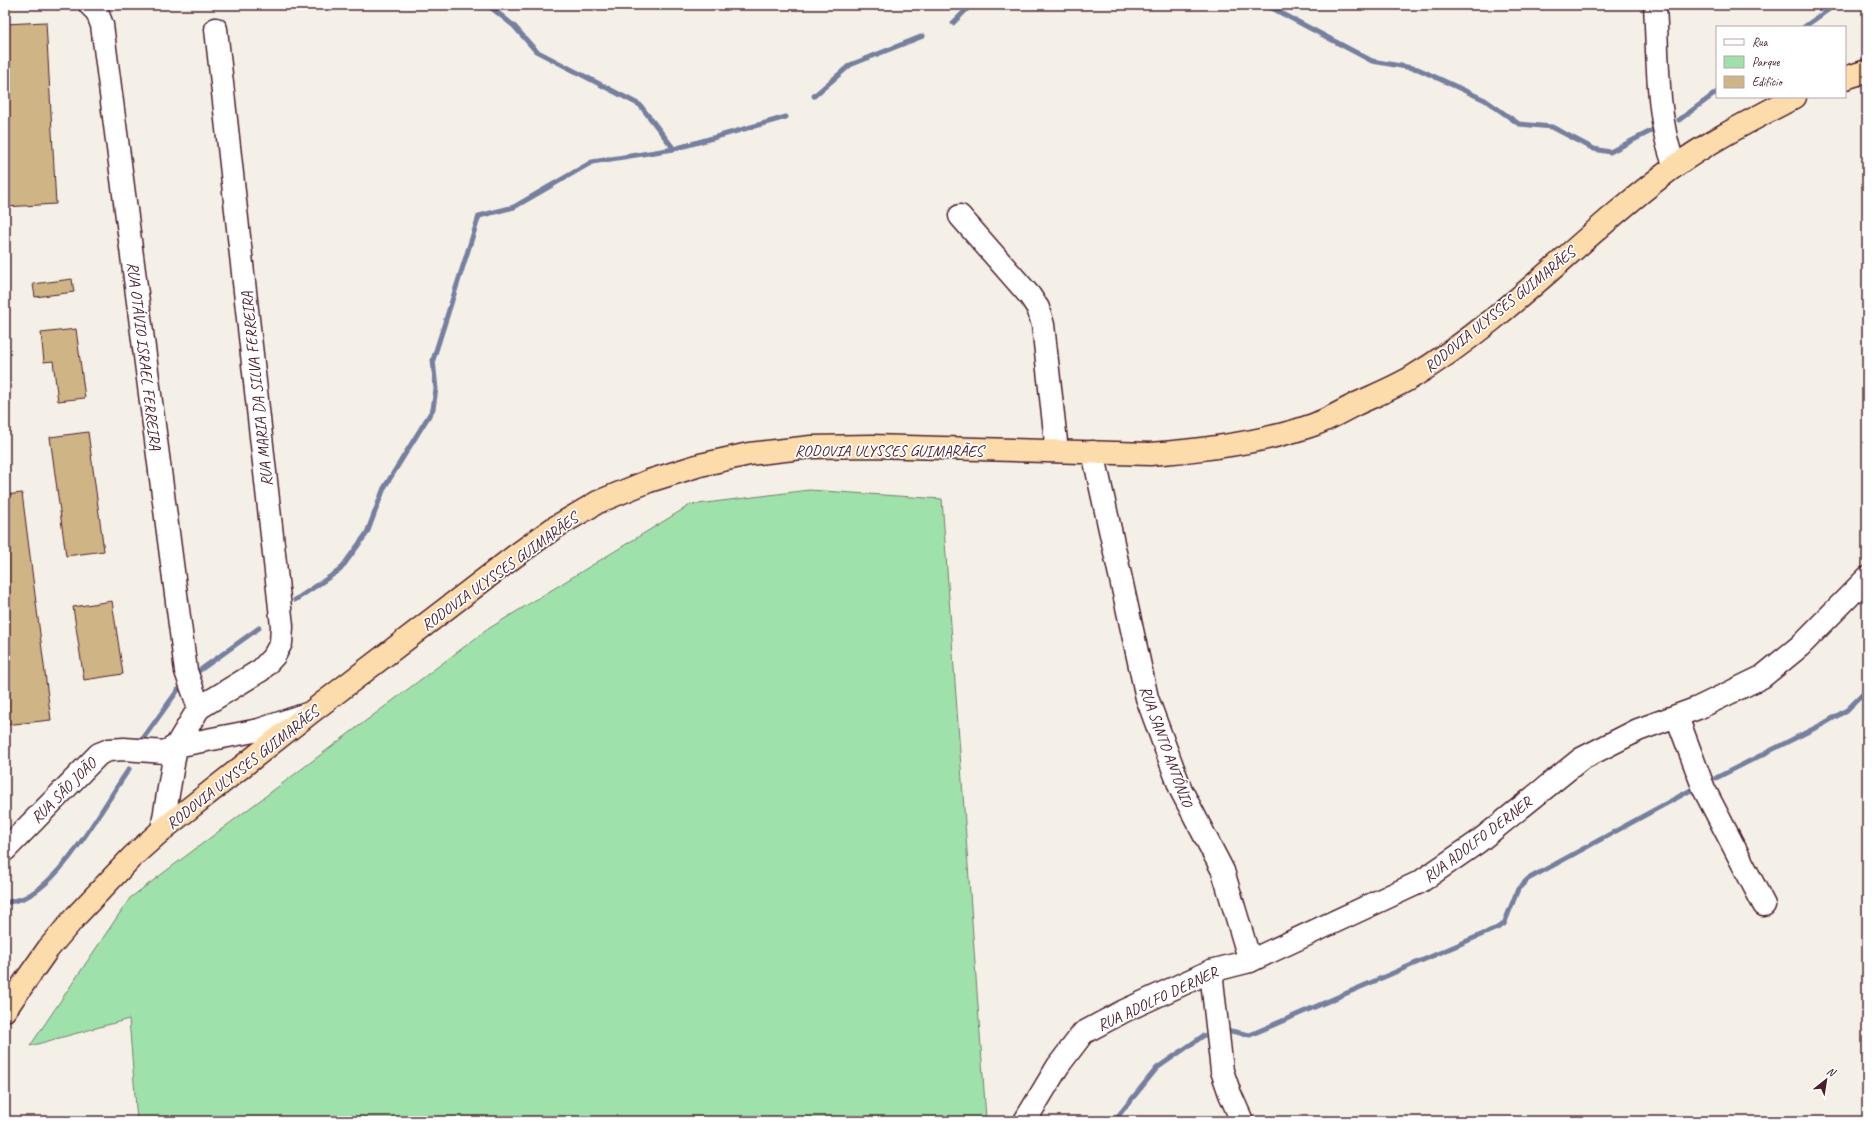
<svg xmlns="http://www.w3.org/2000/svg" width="1872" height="1126" viewBox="0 0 1872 1126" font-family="Caveat,sans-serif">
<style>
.green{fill:#9ee1ab;stroke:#74806b}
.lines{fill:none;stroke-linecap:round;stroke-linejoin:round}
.stream{stroke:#757f9f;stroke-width:5}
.building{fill:#cfb485;stroke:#4a1f2b}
.minor-casing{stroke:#4a1f2b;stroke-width:25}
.highway-casing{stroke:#4a1f2b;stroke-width:25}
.minor{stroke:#fff;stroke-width:22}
.highway{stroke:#fddcac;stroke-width:22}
.labels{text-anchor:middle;stroke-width:3.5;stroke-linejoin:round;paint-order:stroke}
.street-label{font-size:16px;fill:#4a1f2b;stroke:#fff}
</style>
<rect width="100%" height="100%" fill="#f5f0e7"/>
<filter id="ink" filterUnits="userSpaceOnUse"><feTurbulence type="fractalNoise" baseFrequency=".025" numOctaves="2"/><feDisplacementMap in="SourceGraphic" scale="8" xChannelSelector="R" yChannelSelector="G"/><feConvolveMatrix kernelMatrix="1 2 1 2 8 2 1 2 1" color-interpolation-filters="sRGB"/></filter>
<g filter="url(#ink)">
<path class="green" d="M809,490L942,499L986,1118L984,1121H137L129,1019L30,1046L130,898L488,629L690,505Z"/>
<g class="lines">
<g class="stream">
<path d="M488,5L514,26L536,51L640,105L674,149"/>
<path d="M1266,5L1372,61L1418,69L1485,100L1519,124L1552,127L1594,149L1610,152L1653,130"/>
<path d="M953,23L971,5"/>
<path d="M1804,27L1835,5"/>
<path d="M814,96L850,65L923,36"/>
<path d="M1679,120L1717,92"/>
<path d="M295,600L340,570L367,533L384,488L433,409L436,389L433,360L479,216L514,207L592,162L674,149L786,117"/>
<path d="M196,673L259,628"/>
<path d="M142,740L178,690"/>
<path d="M1716,778L1823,724L1847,710L1867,690"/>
<path d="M5,903C12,901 20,900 26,897C66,877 103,806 129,769"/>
<path d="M1226,1030L1250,1035L1497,928L1504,924L1518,889L1528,879L1691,790"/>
<path d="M1114,1121L1157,1068L1203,1036"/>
</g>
</g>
<g class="building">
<path d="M46,22L56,204L5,207V24Z"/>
<path d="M72,279L74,292L35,297L33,284Z"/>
<path d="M76,329L85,398L58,401L53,361L44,362L41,333Z"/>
<path d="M5,386L9,420L5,421Z"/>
<path d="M88,432L104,551L66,556L50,437Z"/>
<path d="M22,493L51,720L5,725V495Z"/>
<path d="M112,601L123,674L84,680L73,607Z"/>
</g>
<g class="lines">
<defs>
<g id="minor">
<path d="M90,5L97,12L102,25L186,671L199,708"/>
<path d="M1655,5C1658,53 1656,122 1675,166"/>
<path d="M960,216L1030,296L1038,308L1043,325L1057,451"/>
<path d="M1093,452L1147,698L1181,790L1223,871L1250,961"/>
<path d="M1677,717L1704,789L1764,905"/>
<path d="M162,830L176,746L259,730L307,714"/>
<path d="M5,850L99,754L109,750L124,749L165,752L176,746L199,708L261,670L274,656L281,643L282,626L216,29"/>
<path d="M1211,971L1222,1071L1230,1094L1242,1121"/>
<path d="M1025,1121L1058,1066L1083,1033L1124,1011L1211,971L1250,961L1420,882L1478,842L1581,759L1638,730L1698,708L1762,677L1800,646L1867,578"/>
</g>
<g id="highway">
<path d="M1845,78L1867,71"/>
<path d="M5,1010L48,949L77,915L132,857L162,830L310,713L515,556L554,528L598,502L649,481L700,465L749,454L811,447L871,446L1150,454C1204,450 1262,443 1313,425C1327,420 1341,412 1354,405C1373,396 1394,388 1412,377C1508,319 1584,233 1674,167C1711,140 1754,119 1795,97"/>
</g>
</defs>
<use href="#minor" class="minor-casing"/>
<use href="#highway" class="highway-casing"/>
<use href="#minor" class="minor"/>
<use href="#highway" class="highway"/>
</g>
</g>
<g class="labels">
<g class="street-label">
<text transform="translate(1499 309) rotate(-39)" y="6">RODOVIA ULYSSES GUIMARÃES</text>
<text transform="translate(145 356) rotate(83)" y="6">RUA OTÁVIO ISRAEL FERREIRA</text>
<text transform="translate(256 389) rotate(-96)" y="6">RUA MARIA DA SILVA FERREIRA</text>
<text x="889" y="456">RODOVIA ULYSSES GUIMARÃES</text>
<text transform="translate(499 571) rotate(-36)" y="6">RODOVIA ULYSSES GUIMARÃES</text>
<text transform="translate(1167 746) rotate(70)" y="6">RUA SANTO ANTÔNIO</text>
<text transform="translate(242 767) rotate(-38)" y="6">RODOVIA ULYSSES GUIMARÃES</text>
<text transform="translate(63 790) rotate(-45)" y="6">RUA SÃO JOÃO</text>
<text transform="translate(1477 839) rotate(-37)" y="6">RUA ADOLFO DERNER</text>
<text transform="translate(1157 998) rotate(-25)" y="6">RUA ADOLFO DERNER</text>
</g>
</g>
<rect width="1872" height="1126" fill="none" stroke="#fff" stroke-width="20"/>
<rect x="10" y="10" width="1852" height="1106" fill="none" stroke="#4a1f2b" stroke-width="1.5" filter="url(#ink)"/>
<rect x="1716" y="26" width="130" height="72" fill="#ffffff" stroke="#b7a5aa"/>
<rect x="1724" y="39" width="20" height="6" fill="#ffffff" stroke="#b7a5aa"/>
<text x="1752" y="46" font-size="12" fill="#4a1f2b">Rua</text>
<rect x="1724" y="56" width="20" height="12" fill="#9ee1ab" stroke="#b7a5aa"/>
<text x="1752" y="66" font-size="12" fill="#4a1f2b">Parque</text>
<rect x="1724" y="76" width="20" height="12" fill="#cfb485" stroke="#b7a5aa"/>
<text x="1752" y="86" font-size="12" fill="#4a1f2b">Edifício</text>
<g transform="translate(1826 1080) rotate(30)" stroke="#ffffff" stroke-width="3" paint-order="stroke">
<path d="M0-3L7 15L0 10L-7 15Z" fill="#4a1f2b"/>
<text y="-6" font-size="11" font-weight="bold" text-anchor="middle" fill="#4a1f2b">N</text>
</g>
</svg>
